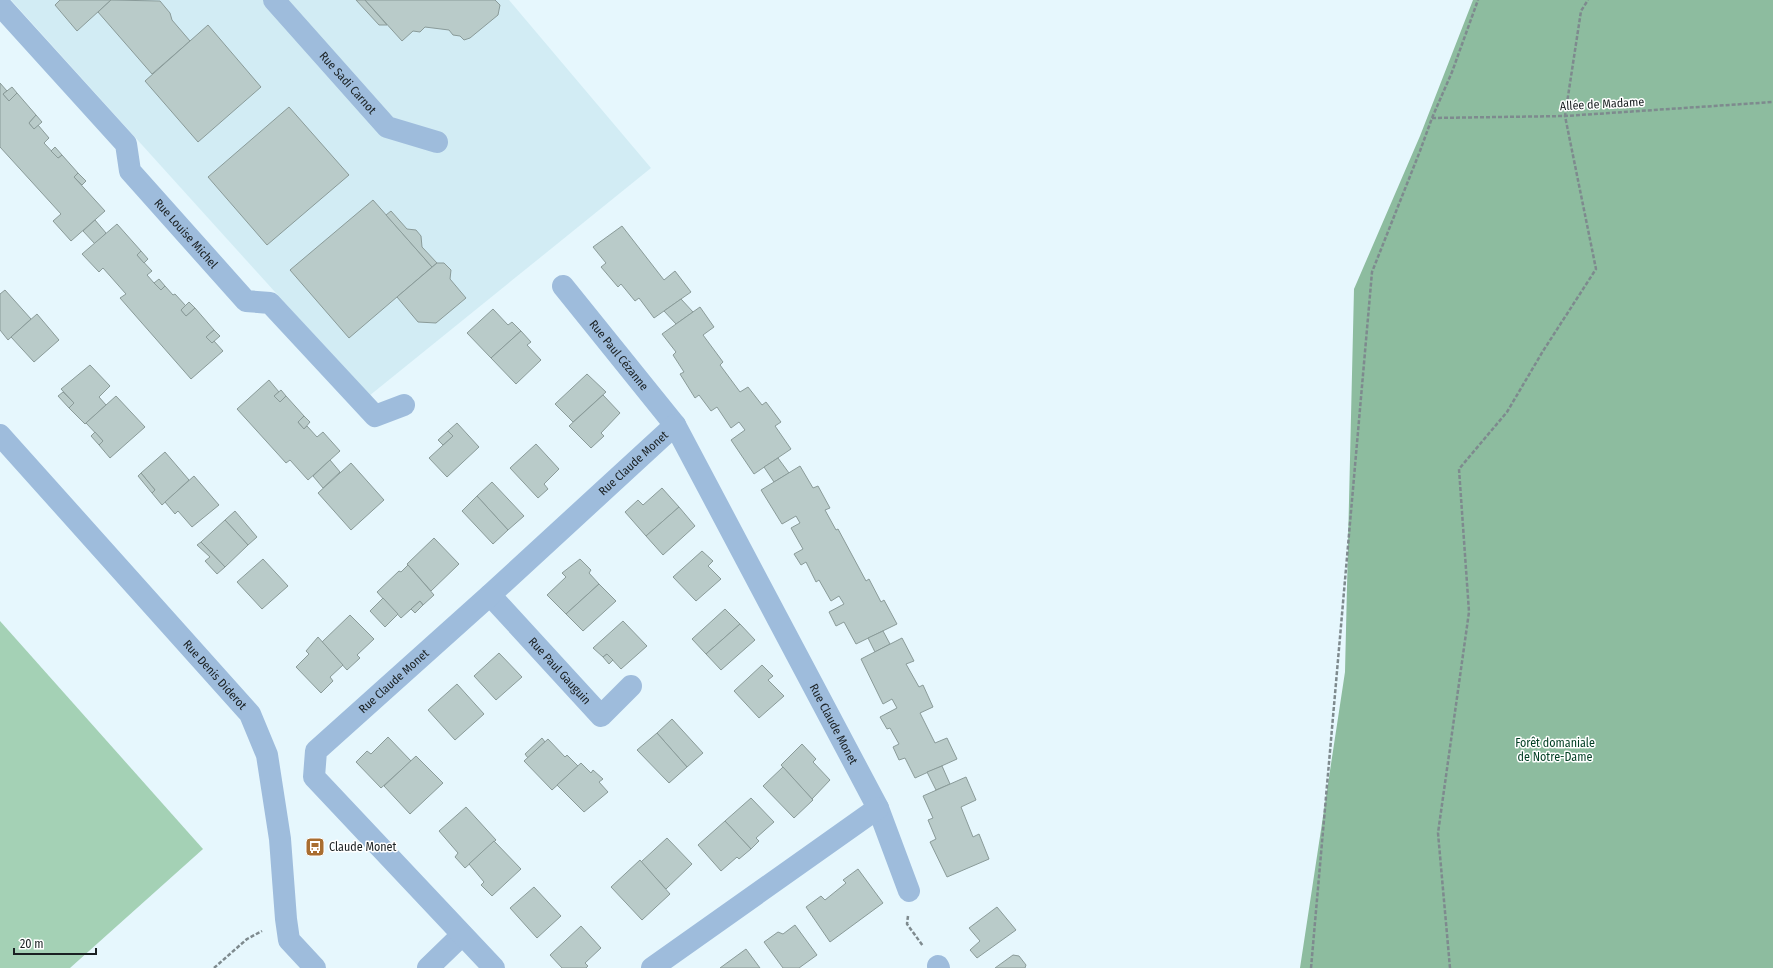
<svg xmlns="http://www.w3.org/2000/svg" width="1773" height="968" viewBox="0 0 1773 968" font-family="'Fira Sans Condensed',sans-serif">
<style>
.built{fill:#d2ecf4}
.green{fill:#a4d1b5}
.forest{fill:#8dbc9f}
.building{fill:#b9cbc9;stroke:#8a9b99}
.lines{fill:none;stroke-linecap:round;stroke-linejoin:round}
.path{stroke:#7e8a8e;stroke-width:2.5;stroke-dasharray:4 2;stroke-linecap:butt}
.street{stroke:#9ebcdc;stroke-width:22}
.labels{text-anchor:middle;stroke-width:3;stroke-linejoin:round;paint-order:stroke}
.street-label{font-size:12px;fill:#1a2022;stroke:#fff}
.park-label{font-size:12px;fill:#003e23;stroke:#fff}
.poi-label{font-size:12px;fill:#1a2022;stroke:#fff;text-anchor:start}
</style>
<rect width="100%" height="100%" fill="#e6f7fd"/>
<path class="built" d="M11,0H509L651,168L369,396Z"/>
<path class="green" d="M0,621L203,849L70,968H0Z"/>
<path class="forest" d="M1473,0H1773V968H1300L1345,672L1354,289L1420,136Z"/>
<g class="building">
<path d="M60,0H111L77,31L55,5Z"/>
<path d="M111,0L160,1L170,13L172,20L190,41L152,74L98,12Z"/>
<path d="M356,0H365L387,25H379Z"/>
<path d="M365,0H495L500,5L498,15L470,38L464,40L460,36L453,35L449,30L425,27L420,32L413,31L402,41Z"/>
<path d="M208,25L261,87L198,142L145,81Z"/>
<path d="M0,83L7,91L3,94L9,101L17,93L36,115L29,123L34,129L38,125L49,138L44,143L58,158L62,155L78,173L74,177L105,211L71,241L53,221L61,214L0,147Z"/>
<path d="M12,87L17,93L9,101L3,94Z"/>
<path d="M289,107L349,175L267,245L208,177Z"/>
<path d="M36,115L42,122L34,129L29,123Z"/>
<path d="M55,147L62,155L58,158L51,151Z"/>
<path d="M78,173L86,181L82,185L74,177Z"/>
<path d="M373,200L432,267L349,338L290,270Z"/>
<path d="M391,211L407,229L416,230L421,236L422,247L437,263L432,267L386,215Z"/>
<path d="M95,220L106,233L95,244L83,231Z"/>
<path d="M117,224L141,251L137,255L152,271L147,275L154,283L161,290L165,286L173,295L175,294L186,306L181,310L186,316L195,308L214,330L206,337L212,343L214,341L223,351L191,379L120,298L126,294L103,268L99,272L82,254Z"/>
<path d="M622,226L664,280L675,271L691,292L654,318L639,298L635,301L621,284L618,287L601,267L606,263L593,247Z"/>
<path d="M141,251L148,259L144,263L137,255Z"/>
<path d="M437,263H444L451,270L450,279L466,298L436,323L418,322L397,297Z"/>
<path d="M159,279L165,286L161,290L154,283Z"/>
<path d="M5,290L31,319L8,340L0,330V294Z"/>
<path d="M681,299L693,312L676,324L664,311Z"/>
<path d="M189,302L195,308L186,316L181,310Z"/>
<path d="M700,307L714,327L703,335L723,362L720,365L740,392L748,387L762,405L766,402L781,422L775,426L791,449L754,474L731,440L745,430L739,422L731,428L717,407L711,411L699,395L695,398L680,374L684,372L673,355L676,352L662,334Z"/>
<path d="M493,309L508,325L512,322L521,331L491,358L467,333Z"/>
<path d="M37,314L59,340L34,362L11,337Z"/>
<path d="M214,330L220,336L212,343L206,337Z"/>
<path d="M521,331L531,342L527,345L541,360L516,384L491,358Z"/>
<path d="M90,365L110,386L99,397L106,405L85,424L69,408L74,403L61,389Z"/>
<path d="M587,374L606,392L573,422L555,404Z"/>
<path d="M269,380L279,392L274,396L280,402L286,396L304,416L298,422L304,429L307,426L317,437L323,432L340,451L308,480L290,460L286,463L237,409Z"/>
<path d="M281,390L286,396L280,402L274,396Z"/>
<path d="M63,392L74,403L69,408L58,396Z"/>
<path d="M603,395L620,413L601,433L604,436L591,448L569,426Z"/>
<path d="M116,396L145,427L110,458L99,445L103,441L86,423Z"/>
<path d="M304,416L310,422L304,429L298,422Z"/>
<path d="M457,423L479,447L447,477L429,458L453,436L448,431Z"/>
<path d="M448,431L453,436L443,445L438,440Z"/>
<path d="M95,432L103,441L99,445L91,436Z"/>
<path d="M536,444L559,469L544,484L548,489L538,498L510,468Z"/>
<path d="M165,452L189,480L162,505L152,493L155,490L141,473Z"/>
<path d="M778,458L789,473L774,482L764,467Z"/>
<path d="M330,460L340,472L323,488L313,476Z"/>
<path d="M351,463L384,500L351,530L318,493Z"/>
<path d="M800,466L813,488L818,486L830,508L825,510L836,530L838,529L866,581L869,579L881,602L884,600L897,624L856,644L844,622L836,626L829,612L844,604L839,596L831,601L819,580L816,582L806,562L801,565L794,554L803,549L791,528L800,523L796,516L782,524L761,490Z"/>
<path d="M141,473L155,490L152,493L138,476Z"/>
<path d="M194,476L219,505L192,527L178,511L175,514L165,502Z"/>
<path d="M492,482L524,516L508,530L477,496Z"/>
<path d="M662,488L679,507L646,536L625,512L638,500L643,505Z"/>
<path d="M477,496L508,530L493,544L462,511Z"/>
<path d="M679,507L695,526L663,555L646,536Z"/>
<path d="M235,511L257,537L248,545L225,520Z"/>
<path d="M225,520L248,545L225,567L201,542Z"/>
<path d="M434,538L459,564L431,591L407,564Z"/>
<path d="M201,542L225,567L217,574L205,561L210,557L197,545Z"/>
<path d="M702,551L713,561L708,566L721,579L696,601L673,577Z"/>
<path d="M263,559L288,586L262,609L237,582Z"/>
<path d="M580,559L591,570L589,573L599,584L566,614L547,595L566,577L562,573Z"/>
<path d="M408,565L434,595L423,605L420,601L401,618L377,592L399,571L401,572Z"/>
<path d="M599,584L616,601L583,631L566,614Z"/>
<path d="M383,598L398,614L385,627L370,611Z"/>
<path d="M420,601L423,605L415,613L411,609Z"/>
<path d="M725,609L740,624L706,654L692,639Z"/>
<path d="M350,615L374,639L357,655L360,658L347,670L322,642Z"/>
<path d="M623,621L647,646L621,669L607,654L603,657L593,648Z"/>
<path d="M740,624L755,640L721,670L706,654Z"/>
<path d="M883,631L890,644L875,652L868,638Z"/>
<path d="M318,637L343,665L330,677L333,681L321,693L296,667L309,654L306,651Z"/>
<path d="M902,638L914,661L906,664L919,687L923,685L933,707L920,713L935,743L947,738L957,759L915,778L905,758L899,760L893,747L899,744L890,728L887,729L880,717L897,708L892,699L883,704L861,659Z"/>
<path d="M499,653L522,677L496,700L474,676Z"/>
<path d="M607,654L613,660L609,664L603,657Z"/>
<path d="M762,665L773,676L768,680L784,696L759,718L734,691Z"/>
<path d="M457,684L484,714L455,740L428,710Z"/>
<path d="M672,719L703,753L687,767L657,733Z"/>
<path d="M657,733L687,767L669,783L637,750Z"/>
<path d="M388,737L411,761L381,788L356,762L367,751L371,754Z"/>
<path d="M542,738L545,742L528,758L525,754Z"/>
<path d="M548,739L565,757L567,755L578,766L552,790L524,761Z"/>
<path d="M802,744L816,759L813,762L830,780L812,799L781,765Z"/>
<path d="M416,756L443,783L410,814L384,786Z"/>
<path d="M581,763L591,773L593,770L603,779L599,782L608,792L584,812L557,785Z"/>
<path d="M942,766L950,784L936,790L927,772Z"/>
<path d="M783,767L813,800L794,818L763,786Z"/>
<path d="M966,777L976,800L961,807L973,837L979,834L989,859L947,877L930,842L936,839L928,820L933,818L923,796Z"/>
<path d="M751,798L774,822L756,838L759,841L751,849L725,821Z"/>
<path d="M466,807L496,840L465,868L455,857L458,853L439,831Z"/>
<path d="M725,821L751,849L739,859L737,857L721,871L698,845Z"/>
<path d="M667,838L692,864L666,889L641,862Z"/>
<path d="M494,841L521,869L492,896L481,885L484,882L469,864Z"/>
<path d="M640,860L670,894L642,920L611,887Z"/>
<path d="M858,869L883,903L830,942L806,907L821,896L825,900L846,883L843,880Z"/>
<path d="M534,887L561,916L537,938L510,908Z"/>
<path d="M997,907L1016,930L977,958L970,950L980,941L969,928Z"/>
<path d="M795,925L817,955L799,968H783L764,942L778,932L783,934Z"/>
<path d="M581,926L601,948L585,963L588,966L586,968H562L550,955Z"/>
<path d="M746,949L760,968H720Z"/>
<path d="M1013,955L1019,956L1026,965L1025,968H995Z"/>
</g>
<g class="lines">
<g class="path">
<path d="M1432,118L1565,116L1773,102"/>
<path d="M908,916L907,924L923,946"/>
<path d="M214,968L247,939L262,931"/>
<path d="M1311,968L1372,272L1420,151L1432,118L1452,72L1478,0"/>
<path d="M1450,968L1438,833L1469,612L1459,469L1507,412L1543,351L1596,269L1565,116L1581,11L1588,0"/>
</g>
<g class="street">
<path id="s1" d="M274,0L387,127L437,142"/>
<path id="s2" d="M0,5L126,144L130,171L246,301L270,303L375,416L404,405"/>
<path id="s3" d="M563,286L675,425"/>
<path id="s4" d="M0,435L250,714L267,755L280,839L286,919L289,940L315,968"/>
<path id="s5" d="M490,595L601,716L631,686"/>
<path d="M938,966L939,968"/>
<path d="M428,968L462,935"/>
<path id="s6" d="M494,968L314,777L316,751L490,595L675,425L878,808L909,891"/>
<path d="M652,968L878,808"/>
</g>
</g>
<defs>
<symbol id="bus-square" viewBox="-11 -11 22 22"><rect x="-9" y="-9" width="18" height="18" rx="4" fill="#a96d30" stroke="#fff"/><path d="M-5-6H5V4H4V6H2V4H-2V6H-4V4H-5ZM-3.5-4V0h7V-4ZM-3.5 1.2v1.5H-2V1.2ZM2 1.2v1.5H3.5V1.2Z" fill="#fff"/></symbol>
</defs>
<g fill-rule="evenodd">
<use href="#bus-square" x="304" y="836" width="22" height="22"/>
</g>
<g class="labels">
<g class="street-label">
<text dy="4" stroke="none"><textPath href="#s1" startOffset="111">Rue Sadi Carnot</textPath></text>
<text transform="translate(1602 104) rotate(-3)" y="4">Allée de Madame</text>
<text dy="4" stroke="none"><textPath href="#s2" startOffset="299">Rue Louise Michel</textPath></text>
<text dy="4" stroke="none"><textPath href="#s3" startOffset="89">Rue Paul Cézanne</textPath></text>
<text dy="4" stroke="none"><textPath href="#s6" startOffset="717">Rue Claude Monet</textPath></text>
<text dy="4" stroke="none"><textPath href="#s5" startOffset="103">Rue Paul Gauguin</textPath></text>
<text dy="4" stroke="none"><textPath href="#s4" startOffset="322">Rue Denis Diderot</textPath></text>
<text dy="4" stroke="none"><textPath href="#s6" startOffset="393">Rue Claude Monet</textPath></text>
<text dy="4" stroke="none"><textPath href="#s6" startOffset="1112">Rue Claude Monet</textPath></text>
</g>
<g class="park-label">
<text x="1555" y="747">Forêt domaniale<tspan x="1555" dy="14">de Notre-Dame</tspan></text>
</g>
<g class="poi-label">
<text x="329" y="851">Claude Monet</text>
</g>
</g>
<path d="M14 948v6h82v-6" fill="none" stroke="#1a2022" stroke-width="2"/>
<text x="20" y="948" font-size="12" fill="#1a2022" stroke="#ffffff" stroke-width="3" paint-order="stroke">20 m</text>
</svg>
